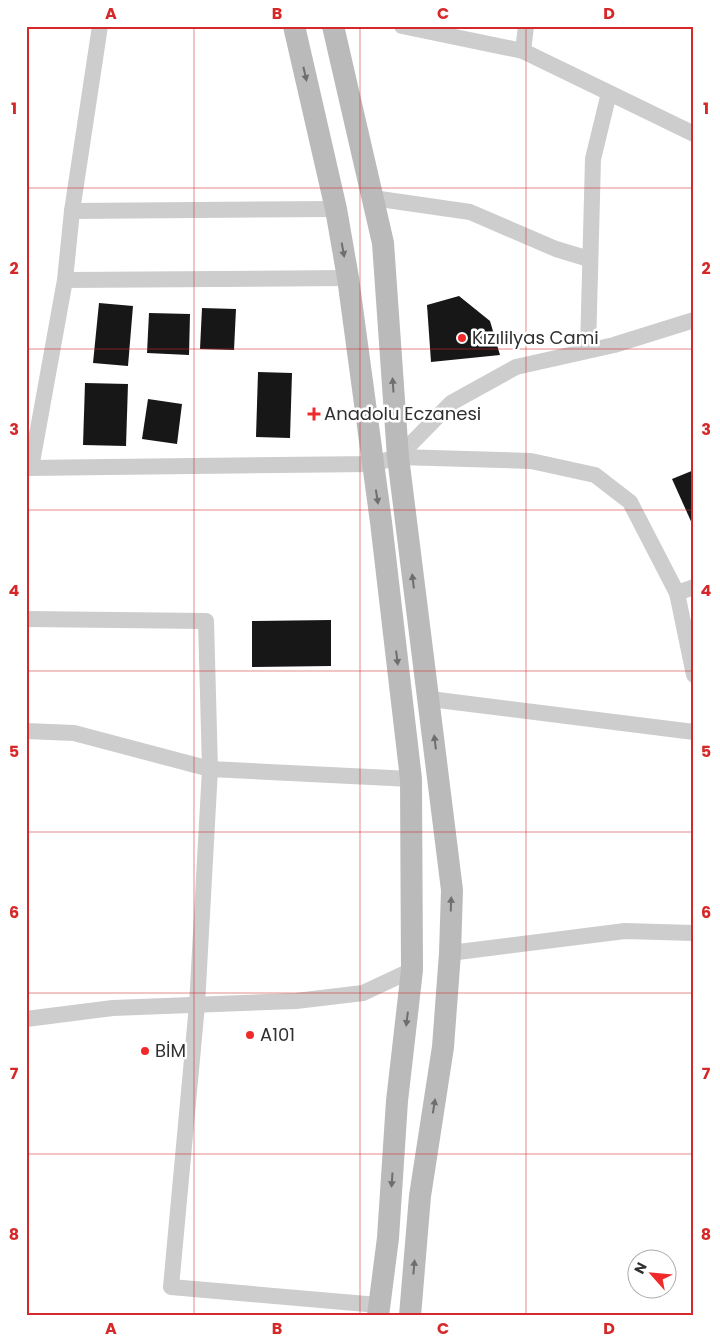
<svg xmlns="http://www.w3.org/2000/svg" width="720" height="1342" viewBox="0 0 720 1342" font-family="Poppins,sans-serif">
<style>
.building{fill:#171717}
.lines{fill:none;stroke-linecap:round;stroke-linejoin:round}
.minor{stroke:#cdcdcd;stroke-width:16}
.secondary{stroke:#bababa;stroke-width:22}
.oneway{fill:#6e6e6e}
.grid{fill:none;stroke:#d62828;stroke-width:1;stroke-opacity:0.55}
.poi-dot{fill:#f02a2a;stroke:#fff;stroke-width:2}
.labels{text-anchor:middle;stroke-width:5;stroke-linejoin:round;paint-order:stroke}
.poi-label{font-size:18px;fill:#303030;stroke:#fff;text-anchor:start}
.neatline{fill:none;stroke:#d62828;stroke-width:2}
.grid-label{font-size:16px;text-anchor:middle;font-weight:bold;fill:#d62828}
</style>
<rect width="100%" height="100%" fill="#fff"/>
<g class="building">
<path d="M459,296L490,321L500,355L431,362L427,305Z"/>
<path d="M99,303L133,306L128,366L93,363Z"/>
<path d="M202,308L236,309L234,350L200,349Z"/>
<path d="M149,313L190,314L189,355L147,353Z"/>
<path d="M258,372L292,373L290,438L256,437Z"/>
<path d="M85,383L128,384L126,446L83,445Z"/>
<path d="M148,399L182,404L177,444L142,439Z"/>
<path d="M694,470V528L672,479Z"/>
<path d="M331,620V666L252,667V621Z"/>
</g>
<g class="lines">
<g class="minor">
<path d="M402,26L523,51L694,134"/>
<path d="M523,51L526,26"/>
<path d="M373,198L470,212L556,249L589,259"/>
<path d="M72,211L336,209"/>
<path d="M65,280L348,278"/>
<path d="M588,349L593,159L609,93"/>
<path d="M398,457L451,403L516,367L614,345L694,320"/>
<path d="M26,468L372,464L398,457L531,461L595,475L630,502L677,593L694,675"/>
<path d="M31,468L65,280L72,211L100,26"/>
<path d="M677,593L694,587"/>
<path d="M26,619L206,621L210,769L197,1005L171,1287L378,1305"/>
<path d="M430,699L694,732"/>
<path d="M26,731L74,733L210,769L411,779"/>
<path d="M450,953L625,931L694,933"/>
<path d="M26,1019L113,1008L296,1001L363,993L412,970"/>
</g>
<g class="secondary">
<path d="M294,26L336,209L348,278L381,522L411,779L412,970L397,1101L388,1238L378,1316"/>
<path d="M333,26L383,243L398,457L452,890L450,953L443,1047L420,1196L410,1316"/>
</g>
</g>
<defs><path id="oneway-solid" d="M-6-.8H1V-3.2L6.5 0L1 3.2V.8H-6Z" transform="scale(1.25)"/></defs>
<g class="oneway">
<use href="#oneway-solid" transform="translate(305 74) rotate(77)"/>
<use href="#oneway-solid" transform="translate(343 250) rotate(80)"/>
<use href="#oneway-solid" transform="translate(393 385) rotate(-94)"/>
<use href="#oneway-solid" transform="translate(377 497) rotate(81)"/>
<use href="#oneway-solid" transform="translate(413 581) rotate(-97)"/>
<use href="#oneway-solid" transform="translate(397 658) rotate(83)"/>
<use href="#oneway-solid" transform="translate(435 742) rotate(-97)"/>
<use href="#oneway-solid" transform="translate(451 904) rotate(-88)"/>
<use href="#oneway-solid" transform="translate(407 1019) rotate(97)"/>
<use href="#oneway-solid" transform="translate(434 1106) rotate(-81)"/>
<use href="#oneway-solid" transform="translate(392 1180) rotate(94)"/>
<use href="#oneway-solid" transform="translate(414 1267) rotate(-85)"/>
</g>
<path class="grid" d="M194,26V1316M360,26V1316M526,26V1316M26,188H694M26,349H694M26,510H694M26,671H694M26,832H694M26,993H694M26,1154H694"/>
<g class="poi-dot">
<circle cx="462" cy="338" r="5"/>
<path d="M311.5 406.5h5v5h5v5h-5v5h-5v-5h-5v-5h5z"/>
<circle cx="250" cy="1035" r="5"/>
<circle cx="145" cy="1051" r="5"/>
</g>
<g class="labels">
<g class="poi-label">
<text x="472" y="344">Kızılilyas Cami</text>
<text x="324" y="420">Anadolu Eczanesi</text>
<text x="260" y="1041">A101</text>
<text x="155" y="1057">BİM</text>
</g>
</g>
<rect width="720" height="1342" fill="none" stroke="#ffffff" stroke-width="55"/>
<g transform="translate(652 1274) rotate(297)"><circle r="24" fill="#ffffff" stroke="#acacac"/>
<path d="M0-4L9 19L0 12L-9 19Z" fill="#f02a2a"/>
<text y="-8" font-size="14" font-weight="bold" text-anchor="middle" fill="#303030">N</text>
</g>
<rect x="28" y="28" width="664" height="1286" class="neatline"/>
<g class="grid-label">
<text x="111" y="19">A</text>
<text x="277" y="19">B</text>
<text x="443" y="19">C</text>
<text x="609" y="19">D</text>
<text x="14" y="114">1</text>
<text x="706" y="114">1</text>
<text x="14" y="274">2</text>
<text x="706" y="274">2</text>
<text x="14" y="435">3</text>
<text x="706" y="435">3</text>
<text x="14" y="596">4</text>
<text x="706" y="596">4</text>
<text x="14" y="757">5</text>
<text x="706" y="757">5</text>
<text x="14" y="918">6</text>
<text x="706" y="918">6</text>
<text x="14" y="1079">7</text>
<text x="706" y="1079">7</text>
<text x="14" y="1240">8</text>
<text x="706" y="1240">8</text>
<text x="111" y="1334">A</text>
<text x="277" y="1334">B</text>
<text x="443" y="1334">C</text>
<text x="609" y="1334">D</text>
</g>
</svg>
